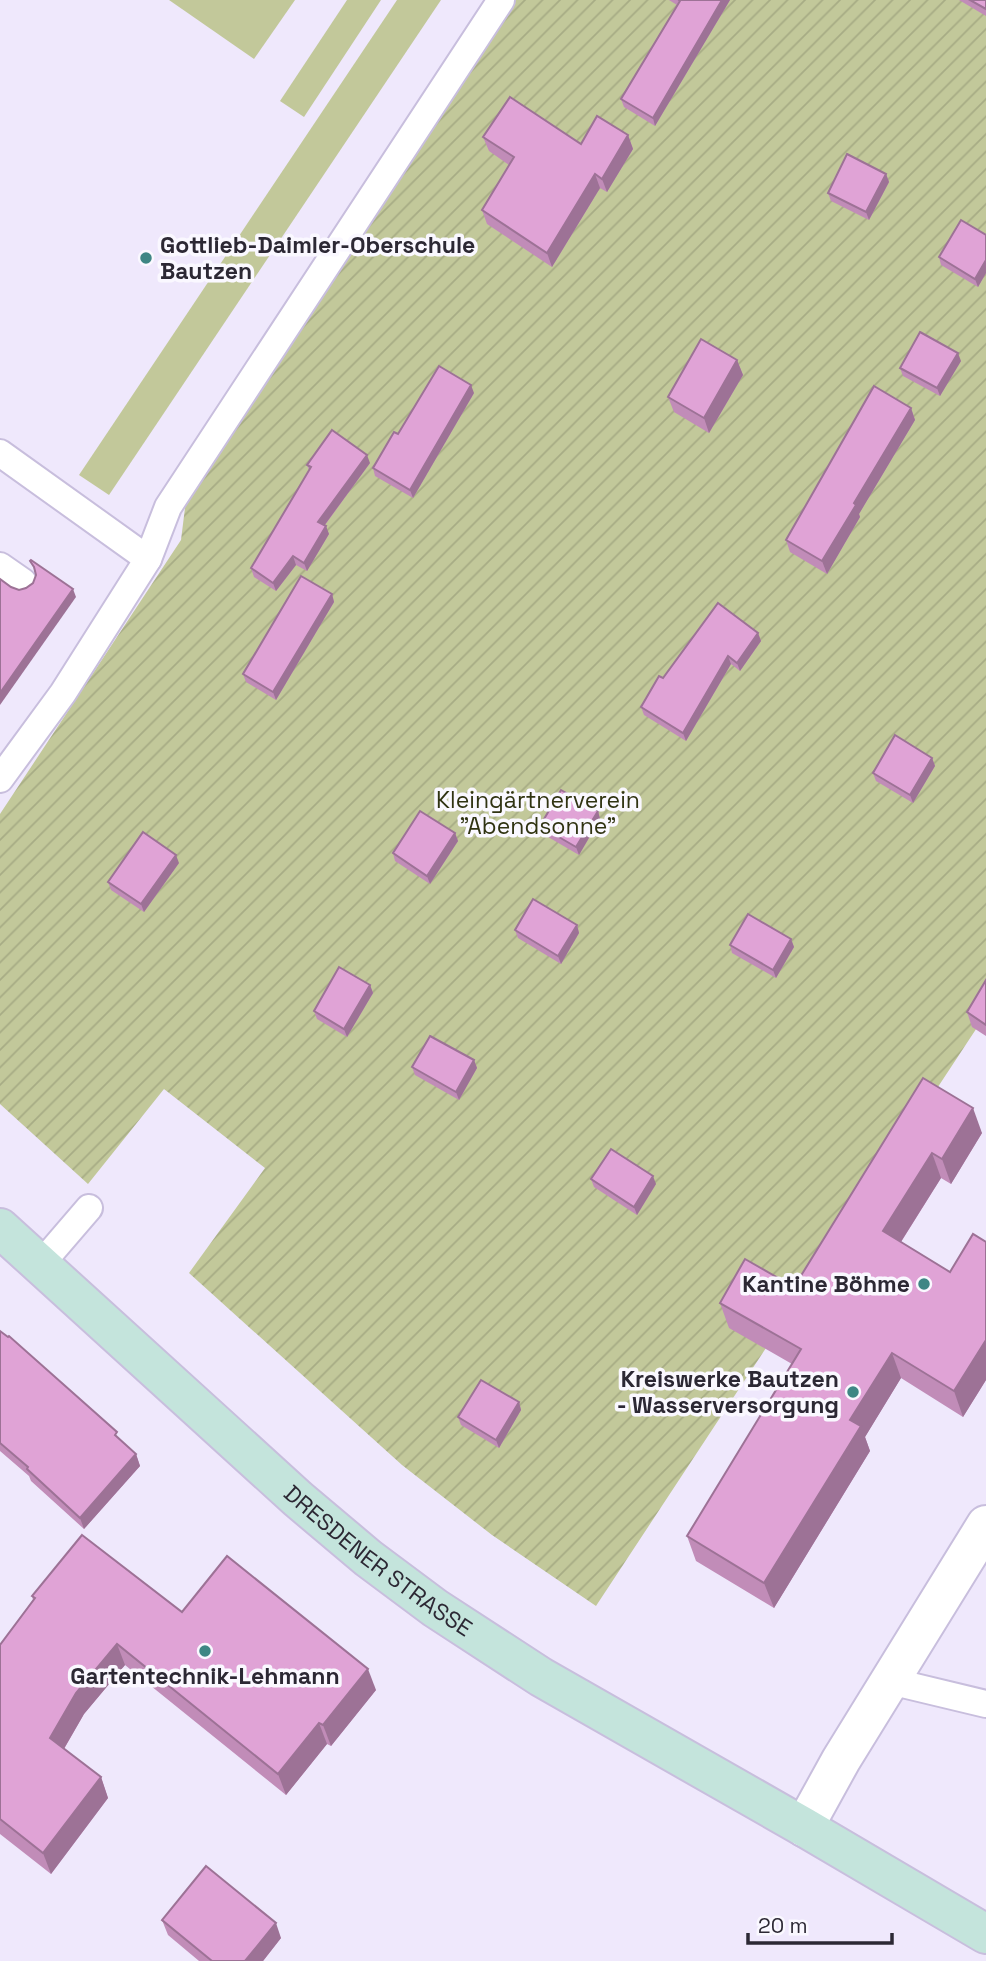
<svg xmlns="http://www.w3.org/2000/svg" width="986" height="1961" viewBox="0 0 986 1961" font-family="'Space Grotesk',sans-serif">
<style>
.garden{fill:url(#garden-furrows)}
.pitch{fill:#c2c89a}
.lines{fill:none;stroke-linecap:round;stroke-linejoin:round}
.lane-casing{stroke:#c8bedd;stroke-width:30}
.street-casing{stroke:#c8bedd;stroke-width:42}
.secondary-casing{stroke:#c8bedd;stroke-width:42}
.lane{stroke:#fff;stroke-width:26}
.street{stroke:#fff;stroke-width:38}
.secondary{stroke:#c4e4dc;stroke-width:38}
.wall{fill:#c18cb8}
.shaded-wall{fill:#9d7296}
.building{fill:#e0a3d6;stroke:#9d7296;stroke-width:2}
.poi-dot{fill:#3e8684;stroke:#faf8ff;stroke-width:2.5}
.labels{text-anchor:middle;stroke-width:7;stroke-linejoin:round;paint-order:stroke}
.poi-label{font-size:23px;font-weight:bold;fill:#2c2834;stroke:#faf8ff;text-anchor:end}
.park-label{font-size:23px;fill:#303312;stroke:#faf8ff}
.street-label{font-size:23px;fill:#2c2834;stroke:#faf8ff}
</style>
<defs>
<pattern id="garden-furrows" width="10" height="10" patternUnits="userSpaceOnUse" patternTransform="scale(1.75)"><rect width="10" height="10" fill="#c2c89a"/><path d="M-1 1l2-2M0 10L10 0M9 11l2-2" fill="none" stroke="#a7ac85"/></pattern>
</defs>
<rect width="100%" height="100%" fill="#efe8fc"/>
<path class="garden" d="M514,0H986V1014L596,1606L492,1535L402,1465L189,1273L265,1168L164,1089L88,1184L0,1104V814L181,540L186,500Z"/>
<g class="pitch">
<path d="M169,0H295L254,59Z"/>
<path d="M347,0H381L304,117L280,101Z"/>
<path d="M397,0H441L109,495L79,475Z"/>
</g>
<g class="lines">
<defs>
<g id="lane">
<path d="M0,453L148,559"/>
<path d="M0,566L23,582"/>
<path d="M0,779L63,693L148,559L168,507L501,0"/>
<path d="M40,1265L89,1208"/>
<path d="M890,1681L986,1704"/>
</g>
<path id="street" d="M804,1827L841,1760L986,1525"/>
<g id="secondary">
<path id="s1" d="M0,1228L298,1499L368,1558L435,1608L541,1677L804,1827L986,1934"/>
</g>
</defs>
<use href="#lane" class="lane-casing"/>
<use href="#street" class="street-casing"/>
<use href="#secondary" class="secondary-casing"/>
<use href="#lane" class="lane"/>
<use href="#street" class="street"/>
<use href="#secondary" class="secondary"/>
</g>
<g class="wall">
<path d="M669,0H730L655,126L624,107L621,99L677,5Z"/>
<path d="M959,0H986V16Z"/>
<path d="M628,135L633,149L607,192L600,188L552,267L487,224L482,210L509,165L489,151L483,137L581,144Z"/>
<path d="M886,174L889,182L869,220L831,201L828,193Z"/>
<path d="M986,235V273L978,287L941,265L939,257Z"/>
<path d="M737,360L743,375L709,433L674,412L668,397Z"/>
<path d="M961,361L940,396L903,376L900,368Z"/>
<path d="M474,393L413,498L375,476L373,468L398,434Z"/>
<path d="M911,408L915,420L859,514L860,517L827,574L790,552L786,540Z"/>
<path d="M370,463L325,525L329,534L307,571L296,565L276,591L254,577L251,568L309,470L307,465Z"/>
<path d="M332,594L334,602L276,700L246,682L243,674Z"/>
<path d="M758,633L761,641L740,671L731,664L686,741L644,715L641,707L663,678Z"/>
<path d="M932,758L935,766L913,803L876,781L873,773Z"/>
<path d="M598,811L600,819L579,855L543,834L540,826Z"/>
<path d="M455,833L458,841L430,884L395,861L393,853Z"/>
<path d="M179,863L144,912L111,890L108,882Z"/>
<path d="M577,925L579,933L561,964L518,938L515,930Z"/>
<path d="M791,939L794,947L776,978L732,953L730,945Z"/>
<path d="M986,980V1036L972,1027L967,1012Z"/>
<path d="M370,985L373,993L347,1037L317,1019L314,1011Z"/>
<path d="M474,1060L477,1068L459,1100L415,1075L412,1067Z"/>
<path d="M923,1078L982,1133L951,1184L941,1178L901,1242L950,1272L986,1242V1380L963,1417L901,1378L865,1437L870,1451L774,1608L696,1561L687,1536L792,1364L729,1328L720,1303L794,1287Z"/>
<path d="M591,1179L656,1184L637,1215L594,1187Z"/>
<path d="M0,1331L136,1454L140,1466L84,1529L31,1481L29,1476L0,1451Z"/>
<path d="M519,1402L521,1410L499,1448L461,1425L458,1417Z"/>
<path d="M32,1596L182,1612L376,1690L331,1746L327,1744L286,1795L125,1665L84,1714L64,1749L101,1777L108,1798L51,1874L0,1834V1645L33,1600Z"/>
<path d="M162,1920L281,1938L263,1961H199L168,1935Z"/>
</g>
<g class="shaded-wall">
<path d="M722,0H730L655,126L653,118Z"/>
<path d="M628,135L633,149L607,192L602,179Z"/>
<path d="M595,174L600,188L552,267L547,253Z"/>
<path d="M886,174L889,182L869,220L866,212Z"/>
<path d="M986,260V273L978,287L975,279Z"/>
<path d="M958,353L961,361L940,396L937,388Z"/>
<path d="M737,360L743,375L709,433L704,418Z"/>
<path d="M471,385L474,393L413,498L410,490Z"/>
<path d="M911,408L915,420L859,514L860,517L827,574L822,561L854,503Z"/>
<path d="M367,455L370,463L321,530L318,522Z"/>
<path d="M326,526L329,534L307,571L304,563Z"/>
<path d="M293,556L296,565L276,591L273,583Z"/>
<path d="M73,589L76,597L0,705V693Z"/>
<path d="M332,594L334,602L276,700L273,692Z"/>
<path d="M758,633L761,641L740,671L737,663Z"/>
<path d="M728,656L731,664L686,741L683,733Z"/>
<path d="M932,758L935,766L913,803L910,795Z"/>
<path d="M598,811L600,819L579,855L576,847Z"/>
<path d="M455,833L458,841L430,884L427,876Z"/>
<path d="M176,855L179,863L144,912L141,904Z"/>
<path d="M577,925L579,933L561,964L558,956Z"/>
<path d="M791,939L794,947L776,978L773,970Z"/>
<path d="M370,985L373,993L347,1037L344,1029Z"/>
<path d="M474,1060L477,1068L459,1100L456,1092Z"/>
<path d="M973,1108L982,1133L951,1184L942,1159Z"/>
<path d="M932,1153L941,1178L892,1256L883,1231Z"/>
<path d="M653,1176L656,1184L637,1215L634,1207Z"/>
<path d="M986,1340V1380L963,1417L954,1391Z"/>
<path d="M892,1353L901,1378L865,1437L870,1451L774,1608L764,1583L850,1420Z"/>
<path d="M519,1402L521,1410L499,1448L496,1440Z"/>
<path d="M136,1454L140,1466L84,1529L80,1518Z"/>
<path d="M117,1644L125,1665L84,1714L58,1759L50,1738L76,1693Z"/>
<path d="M368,1669L376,1690L331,1746L323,1725Z"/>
<path d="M319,1723L327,1744L286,1795L278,1774Z"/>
<path d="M101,1777L108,1798L51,1874L43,1853Z"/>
<path d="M276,1923L281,1938L263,1961H245Z"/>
</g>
<g class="building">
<path d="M679,0H722L653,118L621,99L680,1Z"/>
<path d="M970,0H986V9Z"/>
<path d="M510,97L581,144L597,116L628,135L602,179L595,174L547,253L482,210L514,157L483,137Z"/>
<path d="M847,154L886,174L866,212L828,193Z"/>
<path d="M961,220L986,235V260L975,279L939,257Z"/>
<path d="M920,332L958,353L937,388L900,368Z"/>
<path d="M701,339L737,360L704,418L668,397Z"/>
<path d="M439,366L471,385L410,490L373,468L394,432L398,434Z"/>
<path d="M874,386L911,408L854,503L856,505L822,561L786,540Z"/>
<path d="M332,430L367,455L318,522L326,526L304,563L293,556L273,583L251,568L311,467L307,465Z"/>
<path d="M31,560L73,589L0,693V579L11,587L19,590L26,588L33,583L36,575L34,567L30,561Z"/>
<path d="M301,576L332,594L273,692L243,674Z"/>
<path d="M718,603L758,633L737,663L728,656L683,733L641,707L659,676L663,678Z"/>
<path d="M895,735L932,758L910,795L873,773Z"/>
<path d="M561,790L598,811L576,847L540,826Z"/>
<path d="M420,811L455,833L427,876L393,853Z"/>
<path d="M143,832L176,855L141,904L108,882Z"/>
<path d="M533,899L577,925L558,956L515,930Z"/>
<path d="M748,914L791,939L773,970L730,945Z"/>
<path d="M339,967L370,985L344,1029L314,1011Z"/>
<path d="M986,980V1025L967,1012Z"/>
<path d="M430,1036L474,1060L456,1092L412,1067Z"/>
<path d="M923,1078L973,1108L942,1159L932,1153L883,1231L950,1272L973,1234L986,1242V1340L954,1391L892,1353L850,1420L861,1426L764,1583L687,1536L801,1349L720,1303L745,1259L794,1287Z"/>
<path d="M611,1149L653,1176L634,1207L591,1179Z"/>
<path d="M0,1331L8,1337L9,1336L117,1432L115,1435L136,1454L80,1518L27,1469L28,1467L0,1443Z"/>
<path d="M481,1380L519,1402L496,1440L458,1417Z"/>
<path d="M82,1535L182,1612L227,1556L368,1669L323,1725L319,1723L278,1774L117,1644L76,1693L50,1738L101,1777L43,1853L0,1819V1645L35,1598L32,1596Z"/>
<path d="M206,1866L276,1923L245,1961H212L162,1920Z"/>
</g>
<g class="poi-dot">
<circle cx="146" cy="258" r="7"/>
<circle cx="924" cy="1284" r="7"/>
<circle cx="853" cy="1392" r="7"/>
<circle cx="205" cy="1651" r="7"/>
</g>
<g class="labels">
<g class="poi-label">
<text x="160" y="253" text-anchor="start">Gottlieb-Daimler-Oberschule<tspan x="160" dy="26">Bautzen</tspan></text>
<text x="910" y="1292">Kantine Böhme</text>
<text x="839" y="1387">Kreiswerke Bautzen<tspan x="839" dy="26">- Wasserversorgung</tspan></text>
<text x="205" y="1684" text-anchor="middle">Gartentechnik-Lehmann</text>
</g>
<g class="park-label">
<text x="538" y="808">Kleingärtnerverein<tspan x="538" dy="26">"Abendsonne"</tspan></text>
</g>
<g class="street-label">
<text dy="8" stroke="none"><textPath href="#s1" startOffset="504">DRESDENER STRASSE</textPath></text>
</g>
</g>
<path d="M748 1933v10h144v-10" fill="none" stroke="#2c2834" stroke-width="3.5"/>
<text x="758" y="1933" font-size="21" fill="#2c2834" stroke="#faf8ff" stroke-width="5" paint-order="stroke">20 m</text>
</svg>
